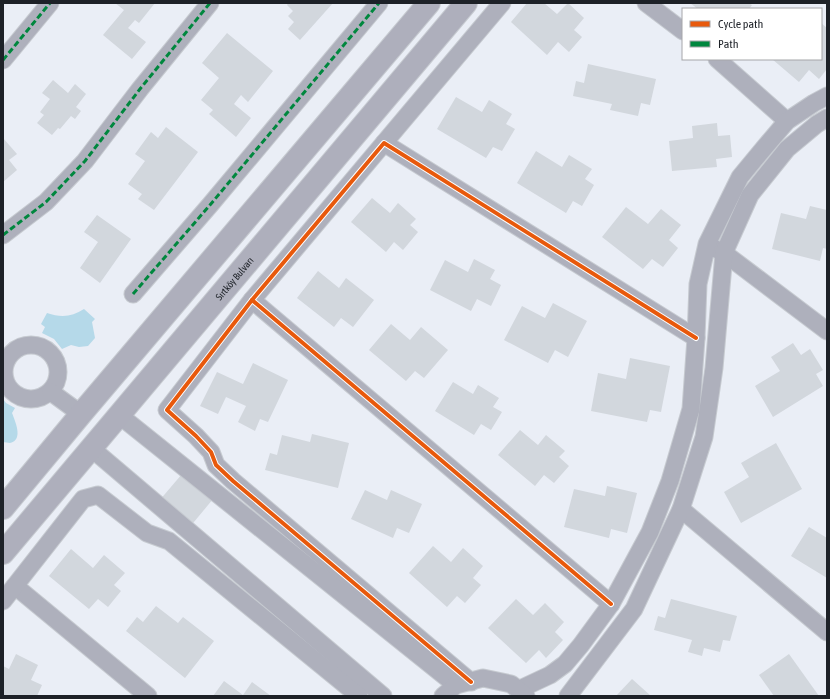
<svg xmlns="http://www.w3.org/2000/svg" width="830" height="699" viewBox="0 0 830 699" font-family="'Asap Condensed',sans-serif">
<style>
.water{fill:#b5d9e9}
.building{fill:#d2d7dd}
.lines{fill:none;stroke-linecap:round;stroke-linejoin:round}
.street-casing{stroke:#c6cad0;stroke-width:19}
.secondary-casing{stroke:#c6cad0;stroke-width:24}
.street{stroke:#aeb0bc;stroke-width:17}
.secondary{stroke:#aeafbc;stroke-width:22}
.quiet{stroke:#00873e;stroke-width:3;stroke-dasharray:6 3;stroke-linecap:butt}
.cycleway-casing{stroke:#fff;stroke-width:6}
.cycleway{stroke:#e8590c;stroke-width:4}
.labels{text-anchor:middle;stroke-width:3.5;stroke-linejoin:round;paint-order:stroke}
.street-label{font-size:10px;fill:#1d2127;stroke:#fff}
</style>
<rect width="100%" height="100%" fill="#eaeef6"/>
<g class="water">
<path d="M84,309L95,319L92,322L95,338L88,346L79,347L71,345L62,349L54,339L42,333L45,327L41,324L47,313C61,318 72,317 84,309Z"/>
<path d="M3,399L6,403L15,408L12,413C15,421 24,440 10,443C8,443 5,442 3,442Z"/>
</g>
<g class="building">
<path d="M115,3H155L139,23L135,20L128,28L146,42L132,59L103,35L124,10Z"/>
<path d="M288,3H333L300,40L288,29L294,22L288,16L293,11L287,5Z"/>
<path d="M527,3H544L557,14L568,3L584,18L574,30L582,37L569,52L558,42L547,55L511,22Z"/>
<path d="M690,3H748L752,5L749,9H698Z"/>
<path d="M821,23L827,28V69L819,79L809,70L799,82L772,59H821Z"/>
<path d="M227,33L273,71L248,102L241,95L234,104L251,118L236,137L209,114L213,110L201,100L219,78L202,63Z"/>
<path d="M588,64L656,79L650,105L641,103L638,116L610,110L612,104L573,96L576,81L584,83Z"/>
<path d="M53,80L68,93L75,84L86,94L76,107L81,111L75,119L71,116L60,129L58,128L52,135L37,123L44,115L40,112L50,99L42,93Z"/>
<path d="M456,97L482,112L489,100L512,114L506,124L515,129L502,151L493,147L486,158L437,129Z"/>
<path d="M717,123L718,136L730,135L732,157L716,159L717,167L672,171L669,141L693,138L692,126Z"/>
<path d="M166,127L198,152L154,210L138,199L142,194L128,184L145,161L135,154L151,132L158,138Z"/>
<path d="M3,138L17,154L9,160L17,170L3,182Z"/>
<path d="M536,151L562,167L569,155L592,169L585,179L594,185L582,206L573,201L566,213L517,183Z"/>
<path d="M372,198L390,213L398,203L416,219L410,225L418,232L403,250L394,242L386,252L351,222Z"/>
<path d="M810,206L827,210V249L823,248L820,261L772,249L781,213L806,219Z"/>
<path d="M626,207L648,224L661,209L681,225L669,240L678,248L663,267L652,259L643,269L602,237Z"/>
<path d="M97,215L131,239L100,283L80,268L98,242L84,232Z"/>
<path d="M474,259L495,270L490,279L501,285L491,306L477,299L471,311L430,290L445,260L468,272Z"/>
<path d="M318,271L339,288L346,278L374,300L353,327L341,318L334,327L297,298Z"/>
<path d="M553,303L587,321L568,357L555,350L548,363L504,340L522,306L545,318Z"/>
<path d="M391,324L410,340L421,327L448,350L424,378L415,371L406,381L369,350Z"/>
<path d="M793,343L801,355L810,349L823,370L816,374L823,386L773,417L755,386L780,371L771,357Z"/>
<path d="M630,358L670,366L661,412L650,410L647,422L591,411L598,373L626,379Z"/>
<path d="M253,363L288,380L268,422L260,419L255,431L238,422L246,406L226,397L218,414L200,406L217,372L243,384Z"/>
<path d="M453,382L473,394L478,385L499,398L493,407L502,412L491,430L481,424L474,435L435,411Z"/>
<path d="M520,430L538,445L546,435L565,451L559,457L569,466L554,483L544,475L535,486L498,455Z"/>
<path d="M312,434L349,443L338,488L265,470L270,453L277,455L282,435L310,442Z"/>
<path d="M776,443L802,489L741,523L724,492L749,477L741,463Z"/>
<path d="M188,467L218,493L184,534L153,508Z"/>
<path d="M607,486L637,493L627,533L611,529L609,538L564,527L574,489L605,496Z"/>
<path d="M365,490L387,500L391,490L422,504L409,533L397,528L393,538L351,519Z"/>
<path d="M809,527L827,538V578L791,556Z"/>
<path d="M433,546L451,562L463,548L483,566L473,578L481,585L465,603L457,596L447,607L409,573Z"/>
<path d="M71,549L93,568L104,555L125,573L114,585L121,591L108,607L98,599L89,609L49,576Z"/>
<path d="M516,599L533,615L545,603L564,622L555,632L563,640L546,658L539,650L526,663L488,628Z"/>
<path d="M671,599L737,616L730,641L723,640L720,652L704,648L702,656L688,652L692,640L654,630L658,616L665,618Z"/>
<path d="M156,606L178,623L183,617L214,641L185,678L126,631L137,617L143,622Z"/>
<path d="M16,654L38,665L31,680L42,685L37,696H3V666L9,669Z"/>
<path d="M789,654L819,696H774L759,675Z"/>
<path d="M632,679L651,696H616Z"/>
<path d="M224,681L243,695L252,682L271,696H213Z"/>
</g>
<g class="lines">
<defs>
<g id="street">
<path d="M646,3L683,31"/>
<path d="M717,59L787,121"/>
<path d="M3,60L50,3"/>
<path d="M384,143L502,3"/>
<path d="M3,235L46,202L85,161L140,89L210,3"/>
<path d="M716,249L724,253L827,331"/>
<path d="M133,294L210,205L379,3"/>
<path d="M252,300L167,410L196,436L211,452L216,465L233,481L471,682"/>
<circle cx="31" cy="372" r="27"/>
<path d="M51,392L81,414"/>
<path d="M119,415L456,685"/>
<path d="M91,448L383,696"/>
<path d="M681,509L827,632"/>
<path d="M15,586L148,696"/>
<path d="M3,601L83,499L98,495L147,533L169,541L359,696"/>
<path d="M611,604L252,300L384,143L696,338"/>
<path d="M518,690L550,675L565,664L581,645L611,604L650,532L670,481L691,409L696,338L698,284L707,244L740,177L764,148L787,121L814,103L827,96"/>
<path d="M443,696L456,685L483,678L511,684L526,696"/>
<path d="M568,696L634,609L681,509L704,437L714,368L724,253L750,195L787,149L817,124L827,118"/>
</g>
<g id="secondary">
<path d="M3,508L81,414L429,3"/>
<path id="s1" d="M3,553L466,3"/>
</g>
</defs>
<use href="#street" class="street-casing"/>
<use href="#secondary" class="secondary-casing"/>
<use href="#street" class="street"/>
<use href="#secondary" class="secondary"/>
<g class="quiet">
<path d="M3,60L50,3"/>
<path d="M3,235L46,202L85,161L140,89L210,3"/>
<path d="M133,294L210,205L379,3"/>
</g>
<defs>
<g id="cycleway">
<path d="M252,300L167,410L196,436L211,452L216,465L233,481L471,682"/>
<path d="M611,604L252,300L384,143L696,338"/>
</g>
</defs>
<use href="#cycleway" class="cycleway-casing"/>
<use href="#cycleway" class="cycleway"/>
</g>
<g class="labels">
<g class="street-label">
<text dy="4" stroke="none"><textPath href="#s1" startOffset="359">Sırtköy Bulvarı</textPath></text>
</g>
</g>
<rect width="830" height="699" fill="none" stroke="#1d2127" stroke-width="8"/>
<rect x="682" y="8" width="140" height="52" fill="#ffffff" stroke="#a5a6a9"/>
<rect x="690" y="21" width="20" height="6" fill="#e8590c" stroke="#a5a6a9"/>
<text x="718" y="28" font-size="12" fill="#1d2127">Cycle path</text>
<rect x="690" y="41" width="20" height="6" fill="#00873e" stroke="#a5a6a9"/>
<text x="718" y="48" font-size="12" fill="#1d2127">Path</text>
</svg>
